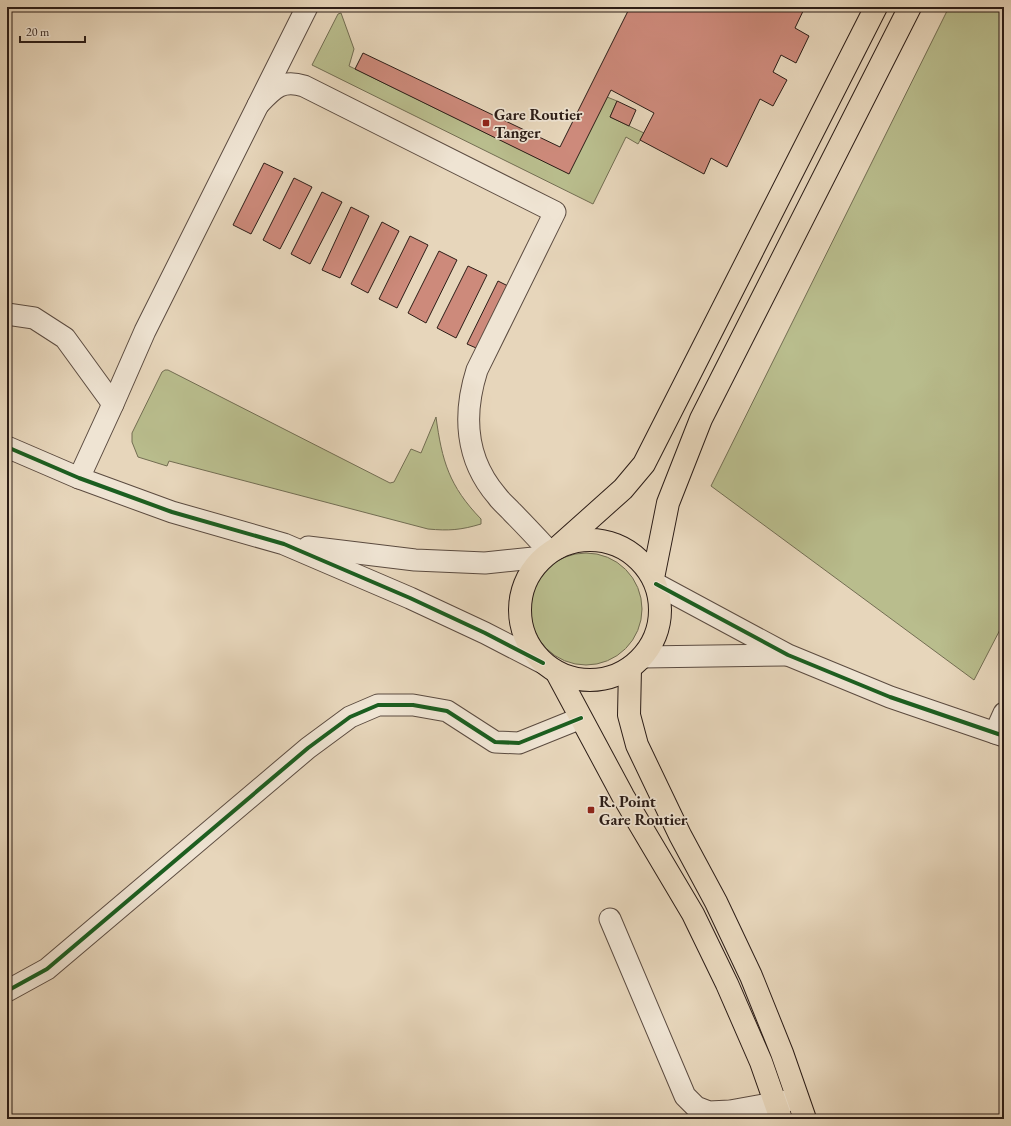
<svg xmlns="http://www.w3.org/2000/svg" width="1011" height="1126" viewBox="0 0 1011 1126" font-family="'EB Garamond',serif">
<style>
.green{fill:#b9bd8d;stroke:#726d52}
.building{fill:#cd8a7b;stroke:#2c1d17}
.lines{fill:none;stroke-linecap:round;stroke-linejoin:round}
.minor-casing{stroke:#5b4b40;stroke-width:23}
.major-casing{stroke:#2c1d17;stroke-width:24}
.minor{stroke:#efe4d3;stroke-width:21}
.major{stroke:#e7d6bb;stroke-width:22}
.cycleway-casing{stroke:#efe4d3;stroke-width:6}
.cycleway{stroke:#1b5e20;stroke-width:4}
.poi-dot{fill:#8f2418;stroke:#efe4d3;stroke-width:1.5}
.labels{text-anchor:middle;stroke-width:3.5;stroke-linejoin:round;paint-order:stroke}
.poi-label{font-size:16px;font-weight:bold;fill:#2c1d17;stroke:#efe4d3;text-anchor:start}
</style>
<rect width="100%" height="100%" fill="#e7d6bb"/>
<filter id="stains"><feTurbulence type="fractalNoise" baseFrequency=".005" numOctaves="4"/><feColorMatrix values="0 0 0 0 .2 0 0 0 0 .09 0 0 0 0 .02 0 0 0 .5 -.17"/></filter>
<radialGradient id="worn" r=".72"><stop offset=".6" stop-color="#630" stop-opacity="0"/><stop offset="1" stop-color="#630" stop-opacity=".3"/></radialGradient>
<g class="green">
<path d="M949,7H1004V622L974,680L711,486Z"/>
<path d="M341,13L354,49L349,66L568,173L607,97L617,101L610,117L644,133L638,144L626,137L593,204L312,65L338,14Z"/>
<path d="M165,370H168L390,483L394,482L411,449L421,453L436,417C442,461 449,486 481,519V524C461,530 449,531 428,529L169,461L167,466L138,457L132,442V433L162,372Z"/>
<circle cx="586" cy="609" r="56"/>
</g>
<g class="building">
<path d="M630,7H805L795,28L809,36L796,63L781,55L773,72L787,80L773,106L760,99L727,167L711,158L704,174L640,140L654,113L611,90L569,174L355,69L363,53L560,147Z"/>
<path d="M617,101L636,110L629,126L610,117Z"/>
<path d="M264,163L283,172L251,234L233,225Z"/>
<path d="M294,178L312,187L280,249L263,240Z"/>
<path d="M322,192L342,202L310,264L291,254Z"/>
<path d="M351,207L369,216L340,278L322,270Z"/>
<path d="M382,222L399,231L368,293L351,284Z"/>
<path d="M410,236L428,245L397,308L379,299Z"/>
<path d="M439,251L457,260L426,323L408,313Z"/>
<path d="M468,266L487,275L456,338L437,328Z"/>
<path d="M498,281L514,289L483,351L467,344Z"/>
</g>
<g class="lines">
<defs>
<g id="minor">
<path d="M258,105C273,89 281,79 304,86L555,212L477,370C463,414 465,459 497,496C501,502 507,506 512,512C525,525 537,538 550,552"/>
<path d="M7,314L34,318L65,338L113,404"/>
<path d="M7,447L79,478L172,512L284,544L410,598L485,633L543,663"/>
<path d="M79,478L113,404L145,331L307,7"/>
<path d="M308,547L415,560L485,563L543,557"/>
<path d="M656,584L788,655L890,697L1004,736"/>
<path d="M643,657L785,655"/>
<path d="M995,733L1004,713"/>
<path d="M610,919L685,1096L696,1107L709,1112L730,1111L792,1100"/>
<path d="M7,991L47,969L308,748L350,717L378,705H413L447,711L495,742L519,743L581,718"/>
</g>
<g id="major">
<circle cx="590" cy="610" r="70"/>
<path d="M557,548L623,489L644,464L876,7"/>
<path d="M653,578L668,503L701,419L910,7"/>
<path d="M630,668L629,715L637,745L680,835L716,902L751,976L782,1053L805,1119"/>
<path d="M557,673L623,796L693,914L727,984L761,1062L781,1119"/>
</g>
</defs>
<use href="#minor" class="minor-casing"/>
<use href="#major" class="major-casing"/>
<use href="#minor" class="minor"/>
<use href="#major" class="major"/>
<defs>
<g id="cycleway">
<path d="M7,447L79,478L172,512L284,544L410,598L485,633L543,663"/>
<path d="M656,584L788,655L890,697L1004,736"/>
<path d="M7,991L47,969L308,748L350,717L378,705H413L447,711L495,742L519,743L581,718"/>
</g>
</defs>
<use href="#cycleway" class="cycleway-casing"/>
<use href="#cycleway" class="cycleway"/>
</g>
<g class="poi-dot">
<rect x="482" y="119" width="8" height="8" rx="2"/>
<rect x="587" y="806" width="8" height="8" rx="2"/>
</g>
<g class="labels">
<g class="poi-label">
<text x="494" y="120">Gare Routier<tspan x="494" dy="18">Tanger</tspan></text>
<text x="599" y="807">R. Point<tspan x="599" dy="18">Gare Routier</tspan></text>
</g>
</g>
<rect width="1011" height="1126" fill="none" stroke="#e7d6bb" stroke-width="24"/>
<rect x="8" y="8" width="995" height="1110" fill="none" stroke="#2c1d17" stroke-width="2"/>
<rect x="12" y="12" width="987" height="1102" fill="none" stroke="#2c1d17"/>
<path d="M20 36v6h65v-6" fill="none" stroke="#2c1d17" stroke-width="2"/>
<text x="26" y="36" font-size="12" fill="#2c1d17" stroke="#efe4d3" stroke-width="3" paint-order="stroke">20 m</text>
<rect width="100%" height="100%" filter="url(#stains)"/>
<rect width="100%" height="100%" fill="url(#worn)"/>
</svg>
